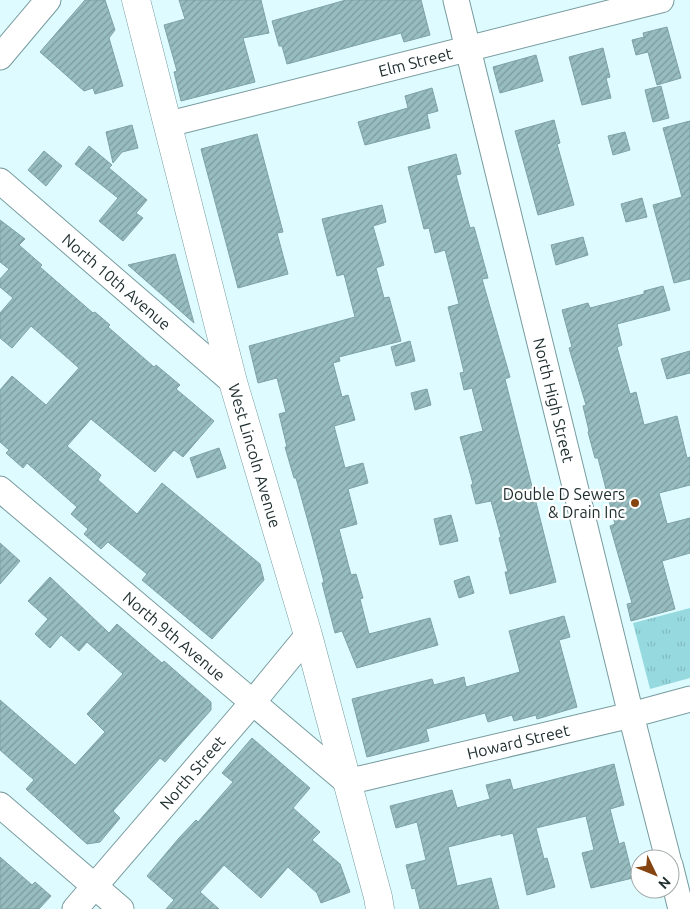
<svg xmlns="http://www.w3.org/2000/svg" width="690" height="909" viewBox="0 0 690 909" font-family="Ubuntu,sans-serif">
<style>
.park{fill:url(#park-tufts)}
.building{fill:url(#building-hatch);stroke:#7ea2a6}
.lines{fill:none;stroke-linecap:round;stroke-linejoin:round}
.minor-casing{stroke:#789b9f;stroke-width:27}
.major-casing{stroke:#789b9f;stroke-width:29}
.minor{stroke:#fff;stroke-width:25}
.major{stroke:#fff;stroke-width:28}
.poi-dot{fill:#854410;stroke:#fff;stroke-width:2}
.labels{text-anchor:middle;stroke-width:4.5;stroke-linejoin:round;paint-order:stroke}
.street-label{font-size:16px;fill:#1d2c2d;stroke:#fff}
.poi-label{font-size:16px;fill:#1d2c2d;stroke:#fff;text-anchor:end}
</style>
<defs>
<pattern id="park-tufts" width="24" height="20" patternUnits="userSpaceOnUse" patternTransform="scale(1.25)"><rect width="24" height="20" fill="#96dae0"/><path d="M3 7l-1-3M5 7V3M7 7l1-3M15 17l-1-3M17 17v-4M19 17l1-3" fill="none" stroke="#81bbc0"/></pattern>
<pattern id="building-hatch" width="6" height="6" patternUnits="userSpaceOnUse" patternTransform="scale(1.25)"><rect width="6" height="6" fill="#98bdc0"/><path d="M-1 1l2-2M0 6l6-6M5 7l2-2" fill="none" stroke="#7b9a9c"/></pattern>
</defs>
<rect width="100%" height="100%" fill="#defcff"/>
<path class="park" d="M690,608V678L650,689L633,623Z"/>
<g class="building">
<path d="M85,0H105L115,30L109,38L123,86L95,94L93,88L84,91L40,52Z"/>
<path d="M179,0H261L269,33L243,38L255,82L181,101L174,72L177,71L164,25L185,19Z"/>
<path d="M346,0H421L430,35L404,42L401,33L287,64L282,46H279L272,21Z"/>
<path d="M667,27L681,78L657,85L648,52L636,55L632,40L644,37L643,33Z"/>
<path d="M603,48L610,77L606,78L611,98L582,105L569,57Z"/>
<path d="M536,55L543,81L500,93L493,67Z"/>
<path d="M661,86L669,118L653,122L645,90Z"/>
<path d="M432,88L438,111L427,114L430,128L365,145L358,122L408,108L405,96Z"/>
<path d="M554,120L560,143L557,144L574,205L538,215L515,131Z"/>
<path d="M690,121V279L674,283L653,205L682,197L663,128Z"/>
<path d="M132,125L138,148L122,152L113,163L106,132Z"/>
<path d="M625,132L630,150L613,155L608,136Z"/>
<path d="M257,134L283,232L277,233L288,274L238,288L201,149Z"/>
<path d="M89,146L112,165L109,168L147,200L136,213L143,218L123,241L99,221L118,198L75,164Z"/>
<path d="M44,151L62,166L46,186L28,170Z"/>
<path d="M456,154L461,174L456,175L470,228L474,227L488,278L482,279L510,377L505,379L556,582L510,594L505,572H508L499,538L501,537L491,501L476,504L471,485L473,484L460,437L483,431L472,388L464,390L460,373L464,372L448,307L459,304L445,250L435,253L429,228L424,229L408,167Z"/>
<path d="M642,198L647,217L626,222L621,204Z"/>
<path d="M382,205L386,222L373,226L384,265L376,268L384,298L389,297L401,341L339,357L340,361L333,363L342,397L348,395L355,420L334,426L345,468L363,463L368,483L348,489L357,524L339,529L351,575L356,574L363,598L360,599L369,634L430,618L438,645L357,668L342,631L335,633L322,583L324,582L312,536L296,478H294L285,447H287L279,414L286,412L277,378L258,383L249,346L355,317L344,274L337,276L322,219Z"/>
<path d="M0,220L25,239L19,245L42,265L40,267L93,313L95,312L110,325L108,327L154,367L156,365L180,385L176,389L214,421L183,457L174,450L155,472L91,419L67,446L101,475L98,480L137,514L162,483L260,564L264,580L212,639L142,580L147,574L108,542L101,549L84,534L88,529L71,514L77,507L27,463L23,468L6,453L9,450L0,442V390L12,376L46,405L79,368L31,326L12,348L0,338V313L13,298L0,287V279L9,269L0,262Z"/>
<path d="M583,237L588,255L556,265L551,245Z"/>
<path d="M175,254L194,323L128,265Z"/>
<path d="M663,286L670,310L617,324L622,345L617,347L630,394L636,392L644,425L677,416L687,458L690,457V485L659,493L667,524L690,518V553L662,561L675,609L631,621L627,604L632,603L610,526L615,524L598,458H595L588,432L589,431L583,406L586,405L569,348L572,347L562,310L588,303L590,308L644,294V291Z"/>
<path d="M410,341L415,361L396,366L391,347Z"/>
<path d="M690,351V373L667,379L661,359Z"/>
<path d="M427,389L431,405L415,410L411,393Z"/>
<path d="M219,448L226,468L197,478L190,458Z"/>
<path d="M451,515L458,541L440,545L434,519Z"/>
<path d="M0,543L20,561L0,584Z"/>
<path d="M469,576L474,593L459,598L454,581Z"/>
<path d="M50,577L109,633L117,624L162,663L164,661L211,702V710L177,748L165,762L160,758L113,811L120,818L100,842L87,844L26,789L34,780L0,750V700L75,765L105,732L87,714L123,674L87,642L79,651L61,635L50,648L35,634L48,619L28,601Z"/>
<path d="M564,616L570,637L559,640L577,707L537,719L536,715L514,721L512,715L488,722L485,713L426,729L429,741L367,757L352,699L432,679L434,685L464,677L466,687L520,672L509,631Z"/>
<path d="M252,738L310,788L293,808L320,832L312,840L340,864L350,892L321,903L317,893L288,867L261,898L224,865L200,892L219,909H166L174,900L147,876L179,838L196,820L198,822L233,782L222,773Z"/>
<path d="M614,764L624,805L610,809L619,844L624,842L633,878L591,888L582,853L594,850L586,816L536,828L544,859L547,858L555,887L527,895L513,833L501,836V834L448,847L457,886L491,878L499,909H420L415,888L412,889L406,865L426,860L417,822L396,828L390,806L452,790L457,808L490,799L486,785L510,779L513,790Z"/>
<path d="M0,857L32,885L35,882L51,896L39,909H0Z"/>
</g>
<g class="lines">
<defs>
<g id="minor">
<path id="s1" d="M456,0L631,715L668,859"/>
<path d="M0,57L48,0"/>
<path id="s2" d="M169,124L661,0"/>
<path id="s3" d="M0,181L233,382"/>
<path id="s4" d="M0,489L347,782L631,715L690,699"/>
<path d="M0,805L121,909"/>
<path d="M670,865L681,909"/>
<path id="s5" d="M75,909L253,702L308,635"/>
</g>
<g id="major">
<path id="s6" d="M136,0L233,382L308,635L378,897L380,909"/>
</g>
</defs>
<use href="#minor" class="minor-casing"/>
<use href="#major" class="major-casing"/>
<use href="#minor" class="minor"/>
<use href="#major" class="major"/>
</g>
<circle class="poi-dot" cx="635" cy="503" r="5"/>
<g class="labels">
<g class="street-label">
<text dy="6" stroke="none"><textPath href="#s2" startOffset="254">Elm Street</textPath></text>
<text dy="6" stroke="none"><textPath href="#s3" startOffset="154">North 10th Avenue</textPath></text>
<text dy="6" stroke="none"><textPath href="#s1" startOffset="412">North High Street</textPath></text>
<text dy="6" stroke="none"><textPath href="#s6" startOffset="471">West Lincoln Avenue</textPath></text>
<text dy="6" stroke="none"><textPath href="#s4" startOffset="228">North 9th Avenue</textPath></text>
<text dy="6" stroke="none"><textPath href="#s4" startOffset="630">Howard Street</textPath></text>
<text dy="6" stroke="none"><textPath href="#s5" startOffset="180">North Street</textPath></text>
</g>
<g class="poi-label">
<text x="625" y="500">Double D Sewers<tspan x="625" dy="18">&amp; Drain Inc</tspan></text>
</g>
</g>
<g transform="translate(655 874) rotate(133)"><circle r="24" fill="#ffffff" stroke="#a5abab"/>
<path d="M0-4L9 19L0 12L-9 19Z" fill="#854410"/>
<text y="-8" font-size="14" font-weight="bold" text-anchor="middle" fill="#1d2c2d">N</text>
</g>
</svg>
